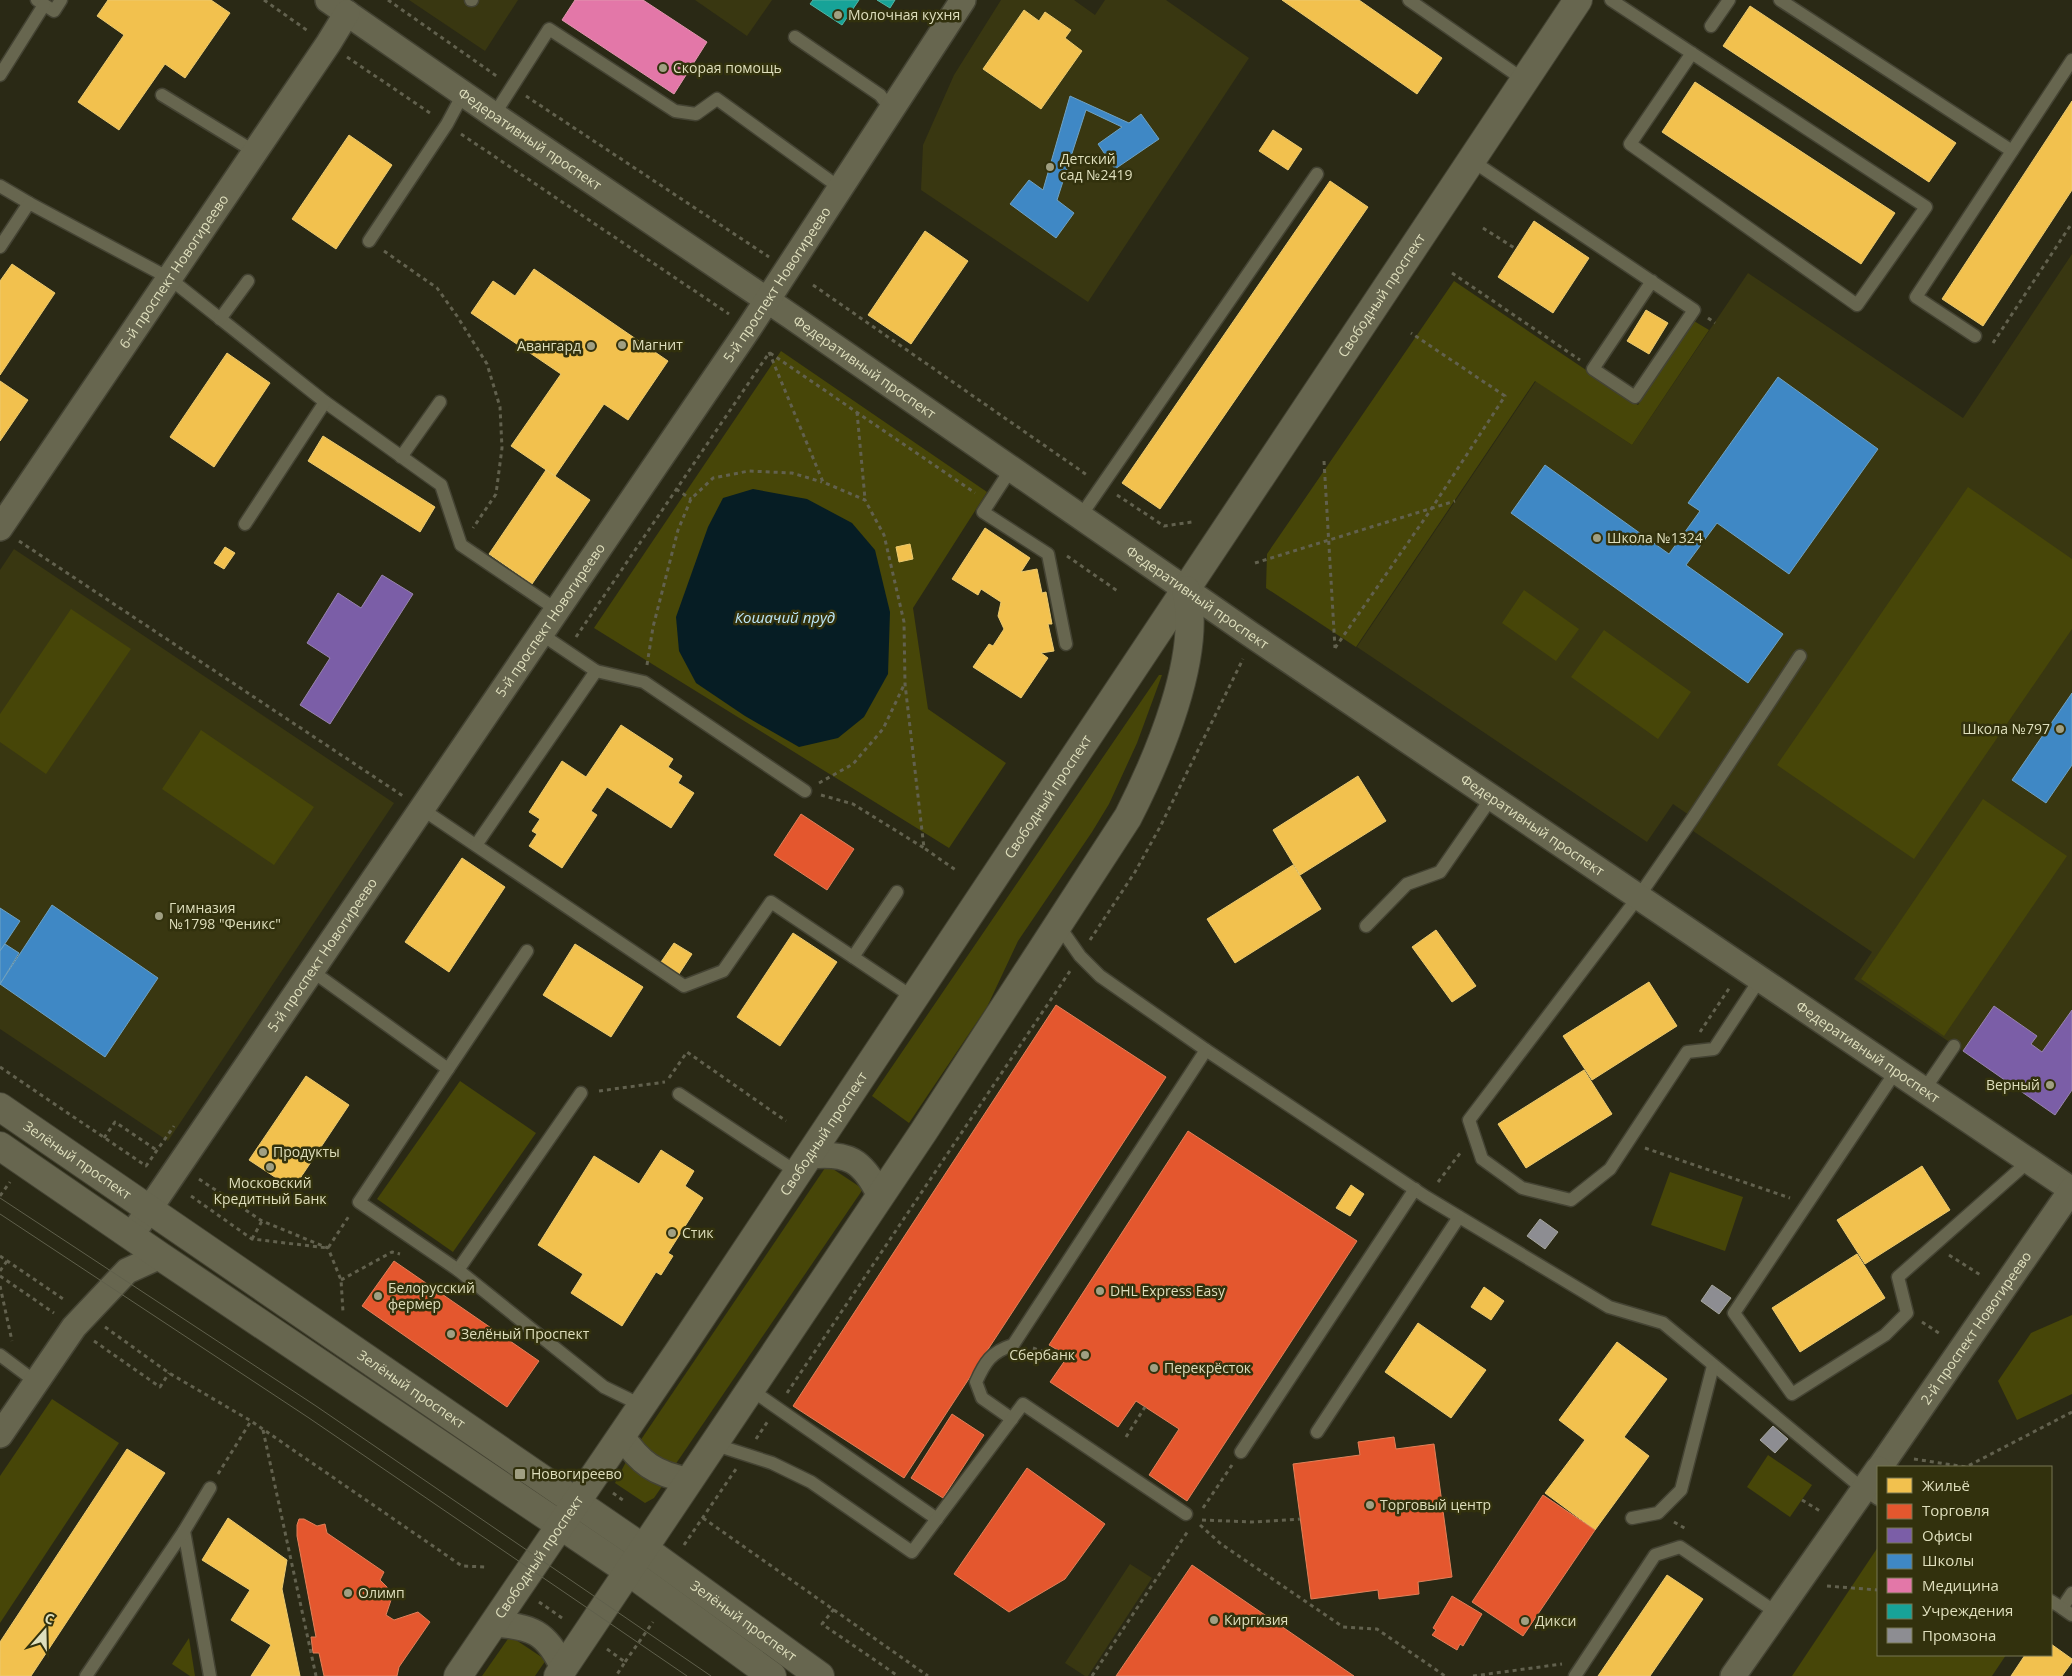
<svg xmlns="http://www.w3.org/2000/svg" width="2072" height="1676" viewBox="0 0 2072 1676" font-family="'Open Sans',sans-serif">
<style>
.built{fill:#393711}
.green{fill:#474608}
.water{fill:#061d24}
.homes{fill:#f2c14e;stroke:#ecca6f}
.shops{fill:#e4572e;stroke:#e28059}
.offices{fill:#7b5ea7;stroke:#9985ae}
.schools{fill:#3f88c5;stroke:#6fa2c3}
.health{fill:#e377a8;stroke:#e296ae}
.public{fill:#17a398;stroke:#53b5a3}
.industry{fill:#8d8d92;stroke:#a6a69f}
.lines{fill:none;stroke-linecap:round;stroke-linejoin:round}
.lane-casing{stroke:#444333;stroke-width:15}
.street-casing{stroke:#444333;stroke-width:28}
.secondary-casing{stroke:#444333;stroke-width:30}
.path{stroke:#62614e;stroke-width:3;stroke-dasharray:4 4;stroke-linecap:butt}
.lane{stroke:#67664f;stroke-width:12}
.street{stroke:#67664f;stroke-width:25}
.secondary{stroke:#67664f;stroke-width:28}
.tram{stroke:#60604c;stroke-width:1}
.poi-dot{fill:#a09f82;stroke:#32310d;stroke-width:2}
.labels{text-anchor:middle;stroke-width:5;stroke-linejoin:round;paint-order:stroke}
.poi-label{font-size:14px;fill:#dfdfbd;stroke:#32310d;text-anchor:start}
.street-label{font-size:14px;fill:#dfdfbd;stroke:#32310d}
.water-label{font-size:15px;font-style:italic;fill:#bce6f8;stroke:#32310d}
</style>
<rect width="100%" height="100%" fill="#2a2915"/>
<g class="built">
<path d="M409,0H518L485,51Z"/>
<path d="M695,0H772L747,36Z"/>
<path d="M1001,0H1074L1095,15L1105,0H1166L1249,58L1088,302L921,190L923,145L954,75Z"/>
<path d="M2072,254V1090L1963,1051L1854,979L1872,952L1693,831L1699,822L1673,804L1647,842L1357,647L1536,381L1632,445L1748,273L1963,418Z"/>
<path d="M14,549L394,803L168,1141L0,1029V570Z"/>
<path d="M1130,1564L1152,1578L1088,1676H1085L1065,1663Z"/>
</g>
<g class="green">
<path d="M1454,281L1638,405L1694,321L1709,330L1632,445L1535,381L1356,647L1266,588L1267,554Z"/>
<path d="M781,351L987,492L913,608L928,709L1006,763L949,848L594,628Z"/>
<path d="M1968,487L2072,559V629L1914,859L1777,765Z"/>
<path d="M1524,590L1579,629L1556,661L1502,623Z"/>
<path d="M71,609L131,649L46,774L0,742V714Z"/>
<path d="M1604,630L1691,692L1658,739L1571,677Z"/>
<path d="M1159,675H1162L1137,743L1109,804L1092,832L1018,941L987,1007L909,1123L872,1096Z"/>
<path d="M201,730L314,807L274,865L162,789Z"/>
<path d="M1983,799L2067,856L1944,1036L1861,979Z"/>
<path d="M460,1081L536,1133L453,1252L377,1199Z"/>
<path d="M827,1165L863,1189L673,1468L638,1444Z"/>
<path d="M1670,1172L1743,1197L1725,1251L1651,1225Z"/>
<path d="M2072,1315V1394L2017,1420L1998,1381L2031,1333Z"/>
<path d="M52,1399L119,1443L0,1623V1476Z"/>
<path d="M1768,1455L1812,1485L1790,1517L1747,1487Z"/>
<path d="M628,1458L665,1482L654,1498L645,1503L615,1483Z"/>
<path d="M1878,1547V1655H2006L1992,1676H1792Z"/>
<path d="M510,1636L546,1660L535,1676H482Z"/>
<path d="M189,1638L195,1676H190L172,1664Z"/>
</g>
<path class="water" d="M753,489L807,499L852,523L875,550L890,612L888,674L864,717L838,738L799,747L745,716L696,683L679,651L676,617L708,527L723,498Z"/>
<g class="homes">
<path d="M108,0H211L230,13L185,78L165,64L119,130L78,102L124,35L97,16Z"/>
<path d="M1282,0H1359L1442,58L1417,94Z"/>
<path d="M1750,6L1956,143L1929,182L1723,46Z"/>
<path d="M1024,10L1039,21L1045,12L1071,30L1065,38L1082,51L1041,109L983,69Z"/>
<path d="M1695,82L1895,213L1861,264L1662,132Z"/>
<path d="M2072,101V190L1983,326L1942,299Z"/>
<path d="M1273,130L1302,149L1288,170L1259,151Z"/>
<path d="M349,135L392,165L336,249L292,219Z"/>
<path d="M1330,181L1368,207L1160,509L1122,483Z"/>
<path d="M1534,221L1589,258L1553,313L1498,277Z"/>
<path d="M925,231L968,261L911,344L868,315Z"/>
<path d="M12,264L55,293L0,375V281Z"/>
<path d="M534,269L668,361L628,420L604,404L555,476L511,446L561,374L471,313L493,281L515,296Z"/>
<path d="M1646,310L1668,323L1649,354L1627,341Z"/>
<path d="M227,353L270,383L214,467L170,437Z"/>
<path d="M0,381L28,400L0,441Z"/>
<path d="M323,436L435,507L420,532L308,461Z"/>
<path d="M546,470L590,500L532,584L489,554Z"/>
<path d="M985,528L1030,558L1021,572L1037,569L1042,593L1046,592L1052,624H1048L1054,651L1041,653L1048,658L1021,698L973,667L989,644L993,646L1004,629L998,616L1001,602L981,589L978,595L952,579Z"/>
<path d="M910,544L913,559L899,562L896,547Z"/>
<path d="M225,547L235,553L224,569L214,563Z"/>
<path d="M621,725L673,759L668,767L682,776L678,783L694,793L671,828L607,787L591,811L597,815L562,868L529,846L537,834L532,831L540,819L529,812L562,761L586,777Z"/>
<path d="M1358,776L1386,821L1300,875L1273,830Z"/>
<path d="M462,858L505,887L449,972L405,942Z"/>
<path d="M1293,865L1321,909L1235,963L1207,919Z"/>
<path d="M1436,930L1476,986L1452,1002L1412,947Z"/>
<path d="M793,933L837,962L780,1046L737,1017Z"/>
<path d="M674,943L692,954L679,974L661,962Z"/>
<path d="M575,944L643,987L611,1037L543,995Z"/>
<path d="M1649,982L1677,1026L1592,1080L1563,1036Z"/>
<path d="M1584,1070L1612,1114L1526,1168L1498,1124Z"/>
<path d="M306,1076L349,1105L293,1189L249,1160Z"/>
<path d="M661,1150L694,1171L685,1186L703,1198L668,1253L673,1256L661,1275L656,1272L622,1326L571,1293L583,1274L538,1245L594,1156L639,1184Z"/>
<path d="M1922,1166L1950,1210L1865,1264L1837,1220Z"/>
<path d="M1351,1185L1364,1194L1350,1216L1336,1208Z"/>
<path d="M1857,1254L1885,1298L1800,1352L1772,1308Z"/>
<path d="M1484,1287L1504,1301L1491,1320L1471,1307Z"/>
<path d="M1418,1323L1486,1370L1451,1418L1385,1372Z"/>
<path d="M1617,1342L1667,1379L1624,1437L1649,1456L1595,1530L1545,1493L1585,1440L1559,1420Z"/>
<path d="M127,1449L165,1473L31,1676H0V1642Z"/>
<path d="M228,1518L287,1560L282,1589L300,1676H251L271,1645L231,1620L250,1590L202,1560Z"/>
<path d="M1667,1575L1703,1599L1650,1676H1598Z"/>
<path d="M2051,1644L2072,1659V1662L2062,1676H2011L2025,1655H2051Z"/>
</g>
<g class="shops">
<path d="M801,814L854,849L827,890L774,855Z"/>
<path d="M1056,1005L1166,1077L904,1478L793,1406Z"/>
<path d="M1188,1131L1357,1241L1187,1501L1149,1475L1179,1429L1136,1401L1118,1427L1050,1382L1068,1356L1049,1345Z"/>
<path d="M394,1261L539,1361L507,1407L362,1306Z"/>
<path d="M952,1414L984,1435L943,1498L911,1478Z"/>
<path d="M1394,1437L1396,1449L1434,1444L1452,1577L1418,1582L1419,1594L1379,1599L1378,1590L1311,1599L1293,1464L1360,1455L1358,1442Z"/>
<path d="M1027,1468L1105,1524L1065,1579L1009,1612L954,1574Z"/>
<path d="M1543,1495L1595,1530L1523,1636L1472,1602Z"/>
<path d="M299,1519H304L317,1526L325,1524L327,1533L384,1572L380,1580L387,1587L391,1600L386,1615L394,1620L418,1612L430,1622L399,1667L397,1676H324L319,1653H313L311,1637H316L297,1536V1525Z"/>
<path d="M1192,1565L1354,1676H1116Z"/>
<path d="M1452,1596L1482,1614L1463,1646L1460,1644L1457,1650L1432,1635L1436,1630L1433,1628Z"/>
</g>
<g class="offices">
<path d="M382,575L413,594L330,724L300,705L330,658L307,643L338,593L361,608Z"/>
<path d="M1994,1006L2037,1036L2031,1044L2042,1052L2072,1010V1090L2055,1115L1963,1051Z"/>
</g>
<g class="schools">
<path d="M1070,96L1129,123L1141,114L1159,139L1115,169L1098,144L1122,127L1086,110L1057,200L1074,213L1056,238L1010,204L1029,180L1043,190Z"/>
<path d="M1778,377L1878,449L1789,574L1717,523L1686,565L1783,634L1748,683L1511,513L1545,465L1669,554L1700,511L1688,503Z"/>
<path d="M2072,693V765L2046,803L2012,780Z"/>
<path d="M52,905L158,978L105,1057L0,984Z"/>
<path d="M0,908L20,921L0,951Z"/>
<path d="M5,944L19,953L0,984V951Z"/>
</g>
<path class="health" d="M575,0H643L707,42L674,94L562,20Z"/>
<g class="public">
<path d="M813,0H859L842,25L810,4Z"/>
<path d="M877,0H895L890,8Z"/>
</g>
<g class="industry">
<path d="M1540,1219L1558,1232L1545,1249L1527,1236Z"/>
<path d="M1712,1285L1731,1298L1719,1314L1701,1301Z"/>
<path d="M1773,1426L1788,1439L1775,1453L1760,1440Z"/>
</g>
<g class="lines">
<defs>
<g id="lane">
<path d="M37,0L54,11L61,0"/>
<path d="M471,0H472"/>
<path d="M1409,0L1524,80"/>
<path d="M1611,0L1926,207L1857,305L1630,144L1692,53"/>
<path d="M1780,0L2012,151"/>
<path d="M1711,26L1729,0"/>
<path d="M795,37L880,95L891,109"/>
<path d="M0,75L44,5"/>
<path d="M162,95L255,152"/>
<path d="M494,115L549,29L675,111L696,114L717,99L840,188"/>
<path d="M1471,160L1694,310L1635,397L1593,369L1652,281"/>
<path d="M0,186L29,203"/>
<path d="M369,241L447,124L463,94"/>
<path d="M0,247L29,203L169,278L325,402L441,485L461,545L557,610"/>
<path d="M220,319L248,281"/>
<path d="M1975,336L1916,297L2072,60"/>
<path d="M401,457L440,402"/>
<path d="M1011,469L983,512L1048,554L1066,644"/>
<path d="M1080,517L1317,174"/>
<path d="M245,524L325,402"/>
<path d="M541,634L596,671L644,682L805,791"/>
<path d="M422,809L684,986L723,971L771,902L914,998"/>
<path d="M476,845L596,671"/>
<path d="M1059,926L1080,956L1100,976L1206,1050L1426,1197L1609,1307L1663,1323L1863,1489L1878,1499"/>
<path d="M1366,926L1407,884L1440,872L1492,797"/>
<path d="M527,951L359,1202L458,1270L581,1093"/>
<path d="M853,957L897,892"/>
<path d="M312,971L448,1069"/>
<path d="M1760,979L1714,1049L1687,1052L1610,1169L1571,1200L1522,1188L1482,1159L1469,1120L1639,896L1693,818L1800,656"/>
<path d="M1896,1071L1734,1313L1792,1394L1885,1335L1907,1313L1898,1277L2029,1161"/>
<path d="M1924,1090L1954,1046"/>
<path d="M679,1094L798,1173"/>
<path d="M458,1270L604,1387L641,1405"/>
<path d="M0,1355L36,1382"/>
<path d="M750,1389L937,1519"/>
<path d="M1012,1419L982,1398L976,1382C985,1362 991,1352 1013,1345L1206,1050"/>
<path d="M1317,1432L1459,1217"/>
<path d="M713,1444L772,1463L811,1482L912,1552L1023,1404L1186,1514"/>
<path d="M1241,1452L1415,1189"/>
<path d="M1632,1518L1658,1513L1681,1490L1713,1366"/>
<path d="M184,1531L210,1676"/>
<path d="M2072,1593L2062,1608L2072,1615"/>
<path d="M2051,1601L2062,1608"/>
<path d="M86,1676L184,1531L210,1488"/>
<path d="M1575,1676L1655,1555L1680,1547L1777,1613"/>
</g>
<g id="street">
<path id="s1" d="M328,0L494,115L792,317L1250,634L2072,1190"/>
<path id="s2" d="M0,528L328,44L347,13"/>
<path d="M809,1156C848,1152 863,1160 880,1196"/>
<path id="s3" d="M131,1236L749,328L963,0"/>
<path d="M0,1435L74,1327L127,1271L160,1256"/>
<path d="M621,1435C640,1463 655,1474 688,1480"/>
<path id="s4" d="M1880,1467L2072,1189"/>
<path d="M493,1624C531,1626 547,1632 563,1668"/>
<path d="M1733,1676L1878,1469"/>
</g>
<g id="secondary">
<path id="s5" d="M0,1107L643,1548L820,1676"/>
<path d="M0,1146L160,1256L560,1525L628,1571L772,1676"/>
<path id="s6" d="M458,1676L681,1348L1578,0"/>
<path d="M558,1676L924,1131L1128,817C1157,760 1203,655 1186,590"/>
</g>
</defs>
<use href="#lane" class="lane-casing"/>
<use href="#street" class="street-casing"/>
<use href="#secondary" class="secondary-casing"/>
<g class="path">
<path d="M264,0L308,31"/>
<path d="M388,0L498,77"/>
<path d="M347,57L433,115"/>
<path d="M526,96L769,257"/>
<path d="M461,134L729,314"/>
<path d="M1483,228L1516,249"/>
<path d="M384,251L437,288L457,316L487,364L500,407L502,448L496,494L473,528"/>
<path d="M1452,273L1580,360"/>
<path d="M813,285L1087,475"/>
<path d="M1708,318L1715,323"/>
<path d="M1993,343L2072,223"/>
<path d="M769,352L823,482L865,500L884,535L904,622L905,684L924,848L957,871"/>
<path d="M770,353L975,493"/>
<path d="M857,412L865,499"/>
<path d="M1324,461L1335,648"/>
<path d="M676,489L691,499"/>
<path d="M1117,495L1164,526L1192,522"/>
<path d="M19,541L403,796"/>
<path d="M1067,556L1119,592"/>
<path d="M1255,563L1455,501"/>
<path d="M576,637L769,353"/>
<path d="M1335,648L1432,508L1505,396L1411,333"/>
<path d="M647,665L653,627L678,530L691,499L713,478L749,471L792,473L822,482"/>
<path d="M819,783L853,764L883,729L904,685"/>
<path d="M821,795L853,804L924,848"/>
<path d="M1090,940L1135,872L1160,827L1243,659"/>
<path d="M1700,1032L1730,987"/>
<path d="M0,1067L146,1166L174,1126"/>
<path d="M669,1078L687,1052L786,1121"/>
<path d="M599,1091L665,1082"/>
<path d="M104,1138L115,1122L158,1151"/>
<path d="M1645,1148L1790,1198"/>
<path d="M199,1179L262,1221L328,1248L341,1280L343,1312"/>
<path d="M1438,1182L1461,1152"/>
<path d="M0,1196L10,1182"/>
<path d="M191,1196L252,1239L328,1248L349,1216"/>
<path d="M252,1239L262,1221"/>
<path d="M1949,1255L1982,1276"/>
<path d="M0,1256L66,1301"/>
<path d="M0,1271L7,1261"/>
<path d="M0,1276L54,1313"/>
<path d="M341,1280L392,1252L400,1254"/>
<path d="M0,1286L12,1341"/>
<path d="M1922,1322L1942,1335"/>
<path d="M105,1327L169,1373L251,1421L462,1566L487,1567"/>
<path d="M94,1341L160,1387L169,1373"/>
<path d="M1033,1348L1050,1354L1058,1350"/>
<path d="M1050,1354L1064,1361"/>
<path d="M787,1393L1070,971"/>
<path d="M263,1430L316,1676"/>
<path d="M1126,1437L1145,1407"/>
<path d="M756,1439L768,1421"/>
<path d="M1914,1459L1966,1467L2072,1412"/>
<path d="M218,1474L251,1421"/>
<path d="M613,1493L624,1501"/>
<path d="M1802,1500L1820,1511"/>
<path d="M1203,1508L1232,1465"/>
<path d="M703,1518L928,1676"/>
<path d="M1202,1520L1252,1522L1300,1519"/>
<path d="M1674,1522L1686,1529"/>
<path d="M1200,1525L1221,1544L1343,1627L1377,1629L1445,1676"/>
<path d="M684,1545L736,1469"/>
<path d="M1827,1586L1878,1590"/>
<path d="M539,1602L565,1620"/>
<path d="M834,1609L822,1624L898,1676"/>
<path d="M607,1649L625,1662L616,1676"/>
<path d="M625,1662L653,1622"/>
<path d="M1092,1676L1188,1531"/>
<path d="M1473,1676L1562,1664"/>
</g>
<use href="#lane" class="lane"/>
<use href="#street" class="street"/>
<use href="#secondary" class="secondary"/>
<g class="tram">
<path d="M0,1198L316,1406L711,1676"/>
<path d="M0,1214L309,1418L687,1676"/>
</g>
</g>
<g class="poi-dot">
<circle cx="838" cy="15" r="5"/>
<circle cx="663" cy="68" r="5"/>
<circle cx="1050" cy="167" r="5"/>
<circle cx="622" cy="345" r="5"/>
<circle cx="591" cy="346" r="5"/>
<circle cx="1597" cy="538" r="5"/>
<circle cx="2060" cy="729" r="5"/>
<circle cx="159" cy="916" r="5"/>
<circle cx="2050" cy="1085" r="5"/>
<circle cx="263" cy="1152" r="5"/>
<circle cx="270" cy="1167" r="5"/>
<circle cx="672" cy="1233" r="5"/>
<circle cx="1100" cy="1291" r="5"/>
<circle cx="378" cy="1296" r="5"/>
<circle cx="451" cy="1334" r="5"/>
<circle cx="1085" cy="1355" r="5"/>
<circle cx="1154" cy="1368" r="5"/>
<rect x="514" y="1468" width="12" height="12" rx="2.5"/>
<circle cx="1370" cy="1505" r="5"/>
<circle cx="348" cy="1593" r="5"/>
<circle cx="1214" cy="1620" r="5"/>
<circle cx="1525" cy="1621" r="5"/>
</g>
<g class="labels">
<g class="poi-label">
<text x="848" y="20">Молочная кухня</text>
<text x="673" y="73">Скорая помощь</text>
<text x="1060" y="164">Детский<tspan x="1060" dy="16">сад №2419</tspan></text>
<text x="632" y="350">Магнит</text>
<text x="581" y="351" text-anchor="end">Авангард</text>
<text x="1607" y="543">Школа №1324</text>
<text x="2050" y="734" text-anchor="end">Школа №797</text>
<text x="169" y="913">Гимназия<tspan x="169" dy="16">№1798 "Феникс"</tspan></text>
<text x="2040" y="1090" text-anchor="end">Верный</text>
<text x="273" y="1157">Продукты</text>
<text x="270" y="1188" text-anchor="middle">Московский<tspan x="270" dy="16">Кредитный Банк</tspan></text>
<text x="682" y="1238">Стик</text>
<text x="388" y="1293">Белорусский<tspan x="388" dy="16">фермер</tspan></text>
<text x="1110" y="1296">DHL Express Easy</text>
<text x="461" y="1339">Зелёный Проспект</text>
<text x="1075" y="1360" text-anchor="end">Сбербанк</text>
<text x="1164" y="1373">Перекрёсток</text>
<text x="531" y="1479">Новогиреево</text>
<text x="1380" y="1510">Торговый центр</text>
<text x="358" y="1598">Олимп</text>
<text x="1224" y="1625">Киргизия</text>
<text x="1535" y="1626">Дикси</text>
</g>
<g class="street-label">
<text dy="5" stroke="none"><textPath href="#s1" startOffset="245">Федеративный проспект</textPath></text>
<text dy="5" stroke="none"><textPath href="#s2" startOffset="310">6-й проспект Новогиреево</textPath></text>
<text dy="5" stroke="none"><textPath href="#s3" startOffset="1150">5-й проспект Новогиреево</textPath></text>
<text dy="5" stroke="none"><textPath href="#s6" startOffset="1661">Свободный проспект</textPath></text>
<text dy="5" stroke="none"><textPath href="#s1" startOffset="650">Федеративный проспект</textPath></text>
<text dy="5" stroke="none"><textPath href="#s1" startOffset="1055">Федеративный проспект</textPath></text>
<text dy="5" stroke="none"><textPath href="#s3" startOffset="745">5-й проспект Новогиреево</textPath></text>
<text dy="5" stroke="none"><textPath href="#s6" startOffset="1059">Свободный проспект</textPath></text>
<text dy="5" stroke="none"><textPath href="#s1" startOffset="1460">Федеративный проспект</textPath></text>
<text dy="5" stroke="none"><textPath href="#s3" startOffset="340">5-й проспект Новогиреево</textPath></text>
<text dy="5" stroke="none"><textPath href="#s1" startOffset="1865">Федеративный проспект</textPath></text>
<text dy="5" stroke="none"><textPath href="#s6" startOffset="654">Свободный проспект</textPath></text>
<text dy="5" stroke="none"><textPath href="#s5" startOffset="94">Зелёный проспект</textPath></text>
<text dy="5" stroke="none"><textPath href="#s4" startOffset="169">2-й проспект Новогиреево</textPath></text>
<text dy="5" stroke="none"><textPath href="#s5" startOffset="499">Зелёный проспект</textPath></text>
<text dy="5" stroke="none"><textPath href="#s6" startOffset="144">Свободный проспект</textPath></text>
<text dy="5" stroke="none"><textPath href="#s5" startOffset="904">Зелёный проспект</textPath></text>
</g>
<g class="water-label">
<text x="785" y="623">Кошачий пруд</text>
</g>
</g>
<rect x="1877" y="1466" width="175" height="190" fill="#32310d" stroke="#777753"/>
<rect x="1887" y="1478" width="25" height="15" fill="#f2c14e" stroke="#777753"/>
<text x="1922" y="1491" font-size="15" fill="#dfdfbd">Жильё</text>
<rect x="1887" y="1504" width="25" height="15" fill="#e4572e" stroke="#777753"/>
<text x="1922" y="1516" font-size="15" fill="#dfdfbd">Торговля</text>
<rect x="1887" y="1528" width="25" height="15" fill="#7b5ea7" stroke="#777753"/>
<text x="1922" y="1541" font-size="15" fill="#dfdfbd">Офисы</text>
<rect x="1887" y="1554" width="25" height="15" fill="#3f88c5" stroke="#777753"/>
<text x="1922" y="1566" font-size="15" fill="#dfdfbd">Школы</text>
<rect x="1887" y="1578" width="25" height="15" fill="#e377a8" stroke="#777753"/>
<text x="1922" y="1591" font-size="15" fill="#dfdfbd">Медицина</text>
<rect x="1887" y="1604" width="25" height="15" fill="#17a398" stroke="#777753"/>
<text x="1922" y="1616" font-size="15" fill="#dfdfbd">Учреждения</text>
<rect x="1887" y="1628" width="25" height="15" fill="#8d8d92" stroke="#777753"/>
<text x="1922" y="1641" font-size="15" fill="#dfdfbd">Промзона</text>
<g transform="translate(45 1631) rotate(20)" stroke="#32310d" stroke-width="4" paint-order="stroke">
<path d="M0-4L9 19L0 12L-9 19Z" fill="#dfdfbd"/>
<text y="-8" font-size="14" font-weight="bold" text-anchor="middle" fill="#dfdfbd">С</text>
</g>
</svg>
